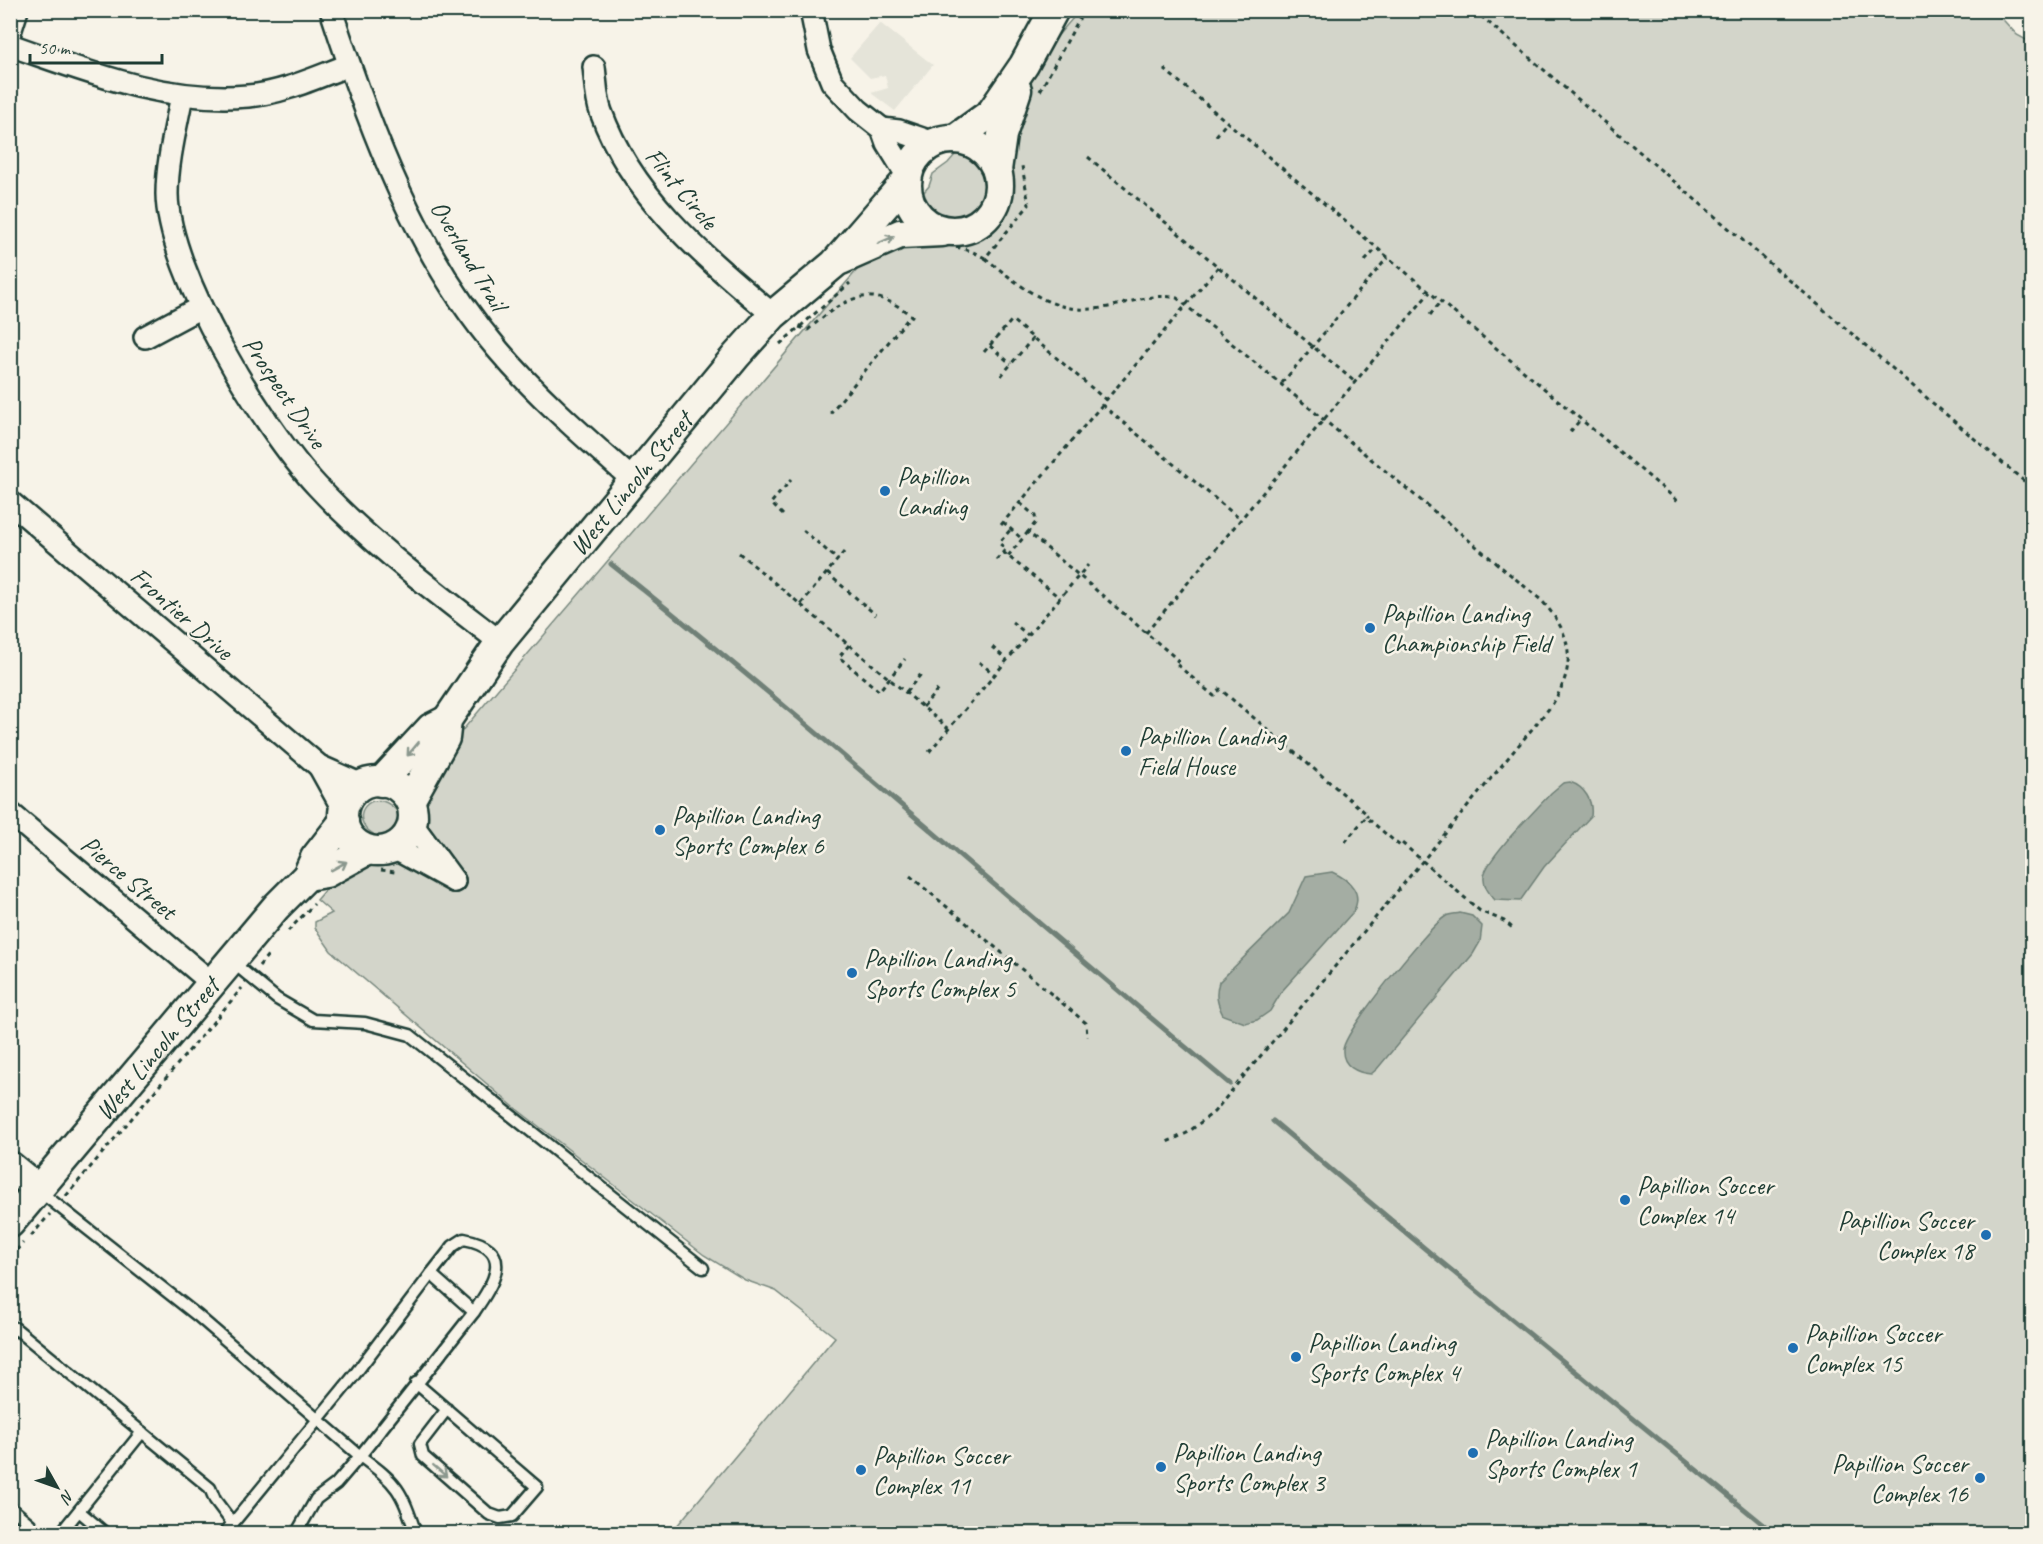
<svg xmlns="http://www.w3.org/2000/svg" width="2043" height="1544" viewBox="0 0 2043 1544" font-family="Caveat,sans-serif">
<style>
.built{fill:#e5e4d9}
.green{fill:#d3d5ca;stroke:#79897f;stroke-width:1.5}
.water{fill:#a4ada3;stroke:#6f8077;stroke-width:1.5}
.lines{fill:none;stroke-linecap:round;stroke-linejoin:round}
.stream{stroke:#6f8077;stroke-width:5}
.lane-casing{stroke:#1f3d34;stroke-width:15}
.street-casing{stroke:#1f3d34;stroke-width:26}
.secondary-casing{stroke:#1f3d34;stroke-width:33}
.path{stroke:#1f3d34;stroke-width:3;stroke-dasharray:4.5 4.5;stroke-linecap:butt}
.lane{stroke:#f7f3e8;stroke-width:10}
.street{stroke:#f7f3e8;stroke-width:21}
.secondary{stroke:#f7f3e8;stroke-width:28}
.oneway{stroke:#8b988e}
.poi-dot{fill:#1f6fb2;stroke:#f7f3e8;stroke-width:2}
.labels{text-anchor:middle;stroke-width:5;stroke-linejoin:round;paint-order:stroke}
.street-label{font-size:26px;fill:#1f3d34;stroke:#f7f3e8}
.poi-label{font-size:26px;fill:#1f3d34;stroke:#f7f3e8;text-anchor:start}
</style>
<rect width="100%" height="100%" fill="#f7f3e8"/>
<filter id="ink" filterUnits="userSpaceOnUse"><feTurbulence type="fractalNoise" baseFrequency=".0167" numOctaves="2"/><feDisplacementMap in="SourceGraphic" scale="12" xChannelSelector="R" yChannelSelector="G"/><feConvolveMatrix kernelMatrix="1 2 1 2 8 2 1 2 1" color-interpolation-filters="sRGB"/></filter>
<g filter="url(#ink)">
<path class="built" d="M880,23L933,65L895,111L871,93L888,88L885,75L870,78L850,58Z"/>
<path class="green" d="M1994,10L2017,35L2032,43V1533H671L835,1337L776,1291L745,1280L704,1255L514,1107L331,951L315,928V922L332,913L317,900L373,834C346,817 372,785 395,809L929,186L933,174L948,163L1079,11Z"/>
<g class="water">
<path d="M1570,782C1585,787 1593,801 1591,816L1544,867L1520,901L1495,900C1488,893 1483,886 1484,876C1487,857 1536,810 1551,793L1563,783Z"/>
<path d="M1332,872C1350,880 1364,893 1353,912L1282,991L1270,1011L1257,1020L1245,1023L1223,1015C1217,1003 1215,995 1219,982L1289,913L1306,876Z"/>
<path d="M1460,913L1472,916L1482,926L1480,942L1473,954L1377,1069L1371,1074C1357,1073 1342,1066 1343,1050C1344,1031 1429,926 1446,916C1450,914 1456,914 1460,913Z"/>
</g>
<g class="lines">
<g class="stream">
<path d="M611,564C822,732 1022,912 1230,1084"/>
<path d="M1273,1121L1429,1252L1775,1534"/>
</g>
<defs>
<g id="lane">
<path d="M231,961L277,999L313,1020L365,1023L410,1035L703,1268"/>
<path d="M38,1190L198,1316L360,1456L336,1484L316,1499L296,1534"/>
<path d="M431,1274L453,1246L464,1239C516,1249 494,1283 474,1312"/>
<path d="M10,1333L15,1328L210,1488L215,1500L233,1524"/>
<path d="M416,1383L537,1487L512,1516L500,1518L489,1514L423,1456L420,1444L447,1409"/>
<path d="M10,1507L30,1524L35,1534"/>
<path d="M79,1511L106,1534"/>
<path d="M60,1534L142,1432"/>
<path d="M224,1534L352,1378L431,1274L474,1312L360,1456C398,1484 401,1489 416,1534"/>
</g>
<g id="street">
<path d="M331,10C370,129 416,254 499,351C539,398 587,439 633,480"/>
<path d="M811,10L819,50L832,82L858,110L882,129L887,143L908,177"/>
<path d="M10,32L17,10"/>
<path d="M10,45C88,72 164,103 248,96C283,93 317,77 349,65"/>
<path d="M594,67C596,82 596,99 601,112C632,198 706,258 773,315"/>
<path d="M182,95C176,127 167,162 167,194C168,273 263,428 317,486C371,544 437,593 500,642"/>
<path d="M882,129L899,131L934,143"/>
<path d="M145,337L201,307"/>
<path d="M10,502L319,766L362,785"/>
<path d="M319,766L344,811"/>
<path d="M10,813L212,983"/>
<path d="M412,824L454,881"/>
<path d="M392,847L454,881"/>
</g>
<g id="secondary">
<path d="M955,139L991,113L1024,65L1054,10"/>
<circle cx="953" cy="185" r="46"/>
<path d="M997,170L1002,135L1017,90"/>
<path d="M841,260L900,234L942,232"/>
<circle cx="378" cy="816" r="35"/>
<path d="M381,782L431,728L447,720"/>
<path id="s1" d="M410,801L445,738L447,720L500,642L736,356L773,315L834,264L907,180"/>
<path d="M307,876L326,873L368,850"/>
<path d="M10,1166L38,1189"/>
<path id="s2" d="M10,1223L276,907L307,876L315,858L344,821"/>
</g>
</defs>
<use href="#lane" class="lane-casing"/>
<use href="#street" class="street-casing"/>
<use href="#secondary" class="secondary-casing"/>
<g class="path">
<path d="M1474,10L2032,488"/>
<path d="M1164,69L1678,501"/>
<path d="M1040,91L1084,10"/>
<path d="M1216,136L1227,122"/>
<path d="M1088,157L1355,382"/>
<path d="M956,247L971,251L985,258L1029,205L1022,166"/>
<path d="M985,258C1027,291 1057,319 1113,306C1135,301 1154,293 1177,298L1541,600C1573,634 1577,665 1552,705L1214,1112L1187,1133L1167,1142"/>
<path d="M1365,261L1377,248"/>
<path d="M1430,315L1441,302"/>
<path d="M799,327L808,330C846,296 870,282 913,317"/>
<path d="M780,344L850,283"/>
<path d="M990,346L1011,364"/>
<path d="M984,352L1012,320L1106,400"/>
<path d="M1001,376L1033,338"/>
<path d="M1282,383L1388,257"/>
<path d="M1102,405L1240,519"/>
<path d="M833,413L831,412L911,315"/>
<path d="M1570,432L1581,419"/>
<path d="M1020,503L1035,516L1036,522L1028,532L1178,660L1175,663L1214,696L1220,689L1368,815L1366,817"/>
<path d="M783,515L771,503L791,480"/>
<path d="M1003,522L1022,539"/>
<path d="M1001,525L1218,267"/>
<path d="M805,530L804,531L838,560"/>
<path d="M1003,552L1060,598"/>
<path d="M739,553L948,728"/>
<path d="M1008,556L1028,532"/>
<path d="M996,560L1006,549L999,543L1011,529"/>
<path d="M827,573L876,615"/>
<path d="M801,604L844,552"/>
<path d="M1012,622L1028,635"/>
<path d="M1146,633L1430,292"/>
<path d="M849,645L839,657L879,691L905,659"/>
<path d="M992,647L1007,660"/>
<path d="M979,662L994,674"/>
<path d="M906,692L922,673"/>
<path d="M923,707L939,688"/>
<path d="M929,752L1088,565"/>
<path d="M1345,842L1366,817L1400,846L1402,843L1480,911L1504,921L1515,930"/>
<path d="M381,870L395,872"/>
<path d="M910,876L1086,1023L1087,1037"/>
<path d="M288,931L314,904"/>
<path d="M259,966L268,955"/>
<path d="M66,1196L242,988"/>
<path d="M31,1236L50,1214"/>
<path d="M10,1257L23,1243"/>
</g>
<use href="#lane" class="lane"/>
<use href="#street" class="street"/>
<use href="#secondary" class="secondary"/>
</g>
<defs><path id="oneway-shaft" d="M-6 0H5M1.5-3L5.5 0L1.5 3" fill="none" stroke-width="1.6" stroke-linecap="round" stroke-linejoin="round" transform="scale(1.5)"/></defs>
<g class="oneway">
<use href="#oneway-shaft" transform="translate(886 240) rotate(-24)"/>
<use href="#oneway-shaft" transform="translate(413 749) rotate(130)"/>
<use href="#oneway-shaft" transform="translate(339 866) rotate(-29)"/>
<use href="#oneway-shaft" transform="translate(440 1471) rotate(41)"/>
</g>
</g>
<g class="poi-dot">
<circle cx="885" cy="491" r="6"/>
<circle cx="1370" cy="628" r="6"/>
<circle cx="1126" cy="751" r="6"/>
<circle cx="660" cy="830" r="6"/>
<circle cx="852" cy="973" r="6"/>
<circle cx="1625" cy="1200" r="6"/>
<circle cx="1986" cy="1235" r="6"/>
<circle cx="1793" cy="1348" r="6"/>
<circle cx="1296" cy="1357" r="6"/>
<circle cx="1473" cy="1453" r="6"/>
<circle cx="1161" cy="1467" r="6"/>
<circle cx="861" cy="1470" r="6"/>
<circle cx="1980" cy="1478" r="6"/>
</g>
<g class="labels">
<g class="street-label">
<text transform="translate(682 188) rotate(50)" y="9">Flint Circle</text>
<text transform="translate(469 255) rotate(59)" y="9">Overland Trail</text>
<text transform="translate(285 392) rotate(56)" y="9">Prospect Drive</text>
<text dy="9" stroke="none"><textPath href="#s1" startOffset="390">West Lincoln Street</textPath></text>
<text transform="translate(182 613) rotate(41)" y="9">Frontier Drive</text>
<text transform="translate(129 877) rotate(40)" y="9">Pierce Street</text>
<text dy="9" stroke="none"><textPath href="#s2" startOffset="228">West Lincoln Street</textPath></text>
</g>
<g class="poi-label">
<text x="897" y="485">Papillion<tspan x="897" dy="30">Landing</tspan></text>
<text x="1382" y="622">Papillion Landing<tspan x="1382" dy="30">Championship Field</tspan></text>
<text x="1138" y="745">Papillion Landing<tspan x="1138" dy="30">Field House</tspan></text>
<text x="672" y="824">Papillion Landing<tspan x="672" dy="30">Sports Complex 6</tspan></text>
<text x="864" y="967">Papillion Landing<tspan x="864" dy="30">Sports Complex 5</tspan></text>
<text x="1637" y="1194">Papillion Soccer<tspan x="1637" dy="30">Complex 14</tspan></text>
<text x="1974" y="1229" text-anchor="end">Papillion Soccer<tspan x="1974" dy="30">Complex 18</tspan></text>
<text x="1805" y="1342">Papillion Soccer<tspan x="1805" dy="30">Complex 15</tspan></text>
<text x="1308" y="1351">Papillion Landing<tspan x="1308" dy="30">Sports Complex 4</tspan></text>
<text x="1485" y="1447">Papillion Landing<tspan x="1485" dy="30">Sports Complex 1</tspan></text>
<text x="1173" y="1461">Papillion Landing<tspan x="1173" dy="30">Sports Complex 3</tspan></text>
<text x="873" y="1464">Papillion Soccer<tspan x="873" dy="30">Complex 11</tspan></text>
<text x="1968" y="1472" text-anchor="end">Papillion Soccer<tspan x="1968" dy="30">Complex 16</tspan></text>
</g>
</g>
<rect width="2043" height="1544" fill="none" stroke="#f7f3e8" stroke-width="36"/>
<rect x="18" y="18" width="2007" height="1508" fill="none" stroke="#1f3d34" stroke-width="2" filter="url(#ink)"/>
<g transform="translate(57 1487) rotate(130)" stroke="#f7f3e8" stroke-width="4.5" paint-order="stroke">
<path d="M0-4.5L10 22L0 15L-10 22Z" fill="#1f3d34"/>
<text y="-9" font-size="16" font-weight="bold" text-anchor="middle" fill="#1f3d34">N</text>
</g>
<path d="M30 54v9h132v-9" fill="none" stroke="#1f3d34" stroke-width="3"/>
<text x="39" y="54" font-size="18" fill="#1f3d34" stroke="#f7f3e8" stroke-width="4.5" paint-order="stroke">50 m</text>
</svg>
